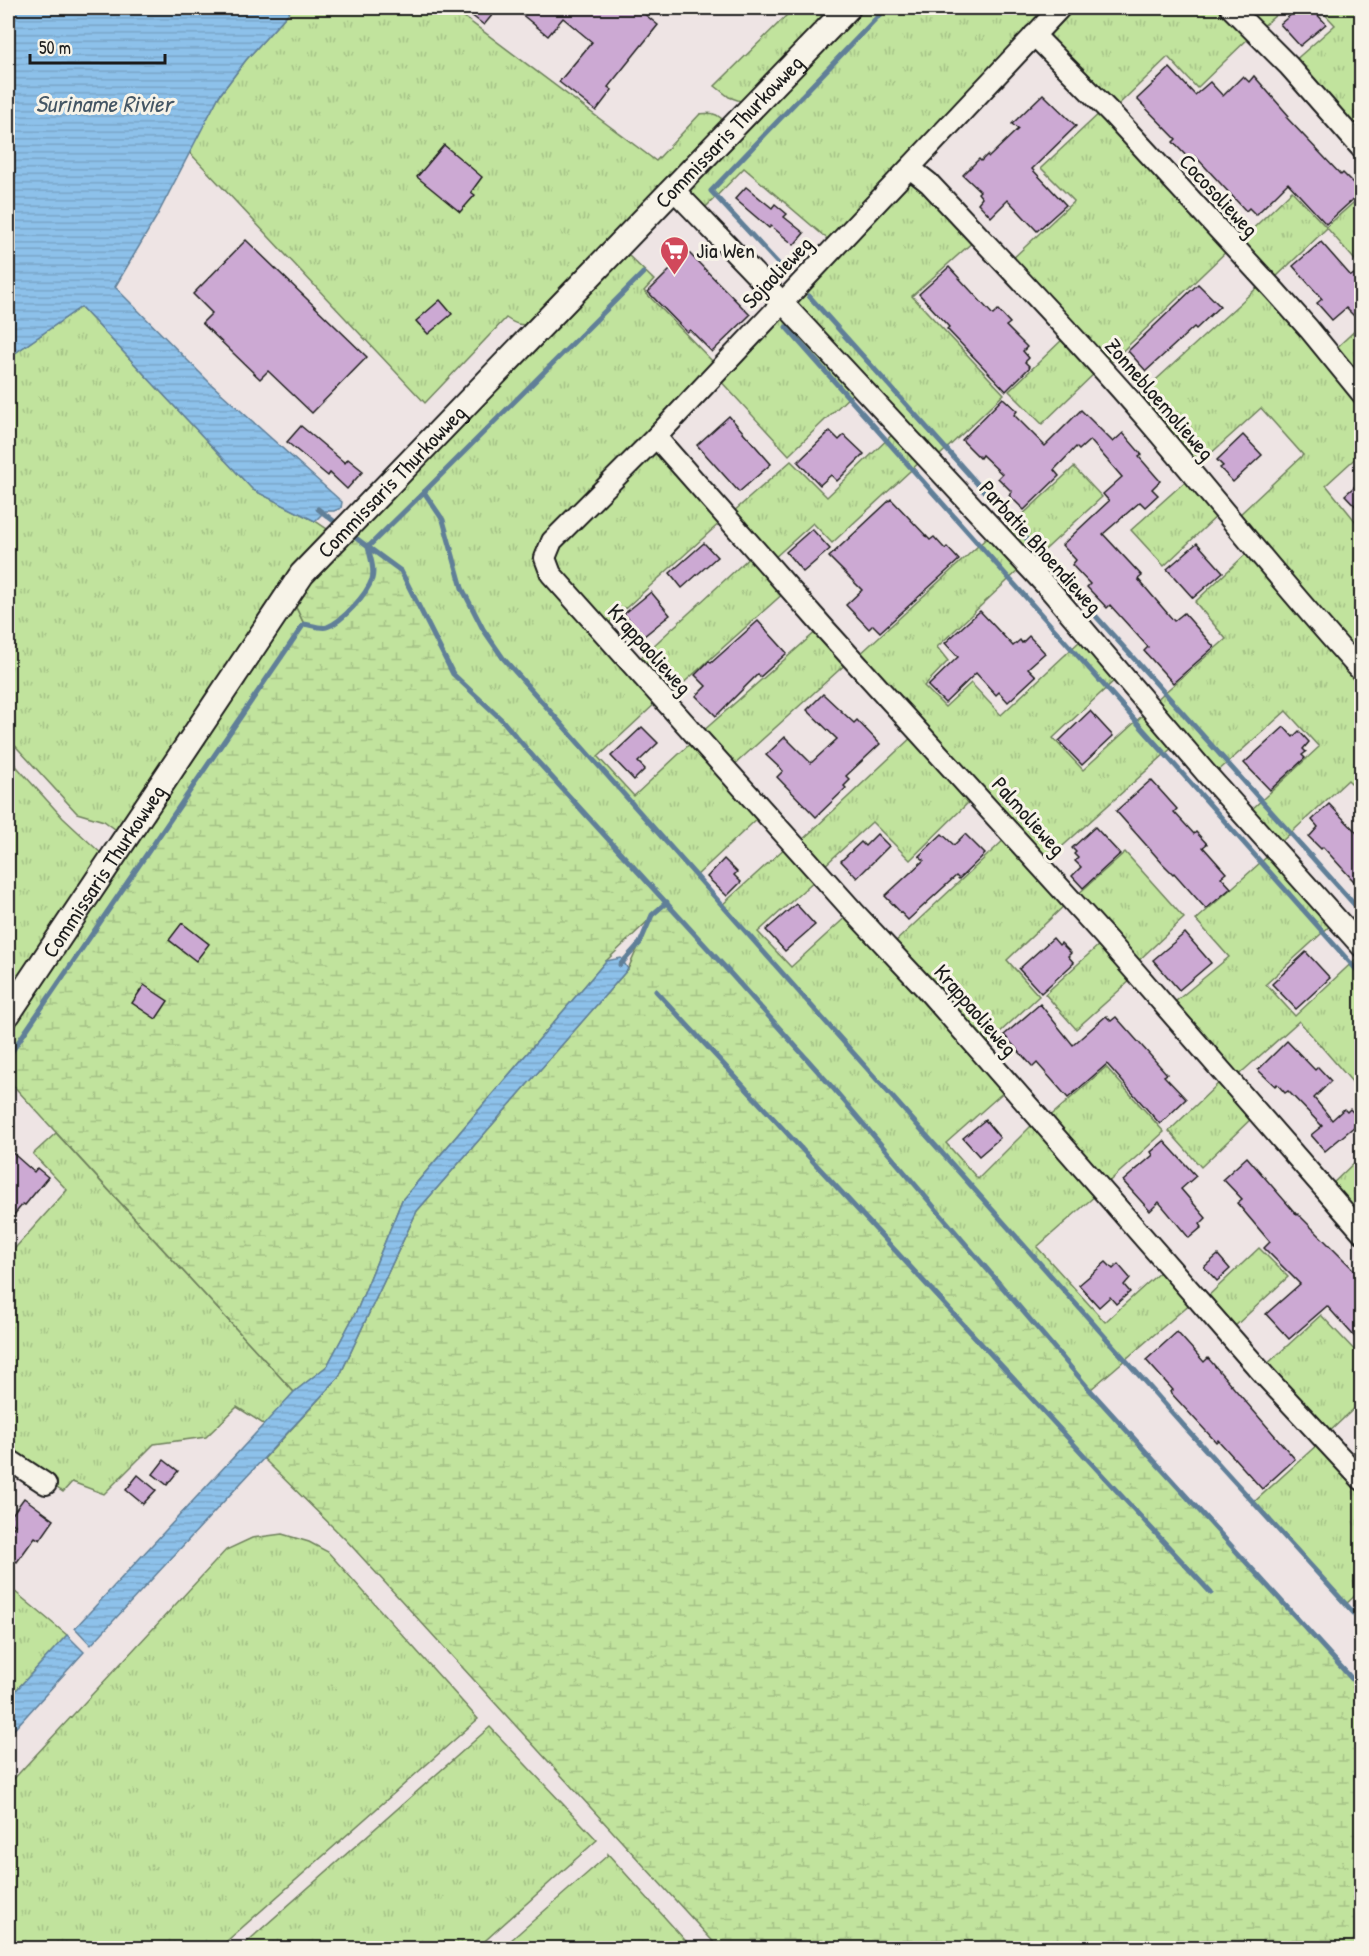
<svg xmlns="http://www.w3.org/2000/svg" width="1369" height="1956" viewBox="0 0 1369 1956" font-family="'Patrick Hand',sans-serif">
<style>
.grass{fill:url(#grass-tufts);stroke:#6e805c;stroke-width:1.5}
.wetland{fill:url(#wetland-marsh);stroke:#6e805c;stroke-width:1.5}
.water{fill:url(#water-rules);stroke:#607f98;stroke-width:1.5}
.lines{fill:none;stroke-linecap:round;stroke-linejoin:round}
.stream{stroke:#607f98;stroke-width:5}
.building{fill:#cca9d3;stroke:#1c1c1c;stroke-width:1.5}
.minor-casing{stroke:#1c1c1c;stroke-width:24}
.major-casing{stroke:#1c1c1c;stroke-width:28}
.minor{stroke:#f7f3e8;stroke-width:20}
.major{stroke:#f7f3e8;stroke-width:24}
.labels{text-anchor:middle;stroke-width:6;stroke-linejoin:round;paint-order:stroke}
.street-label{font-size:22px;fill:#1c1c1c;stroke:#f7f3e8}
.poi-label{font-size:22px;fill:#1c1c1c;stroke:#f7f3e8;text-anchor:start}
.water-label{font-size:24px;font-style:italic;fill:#445664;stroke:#f7f3e8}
</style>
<defs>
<pattern id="grass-tufts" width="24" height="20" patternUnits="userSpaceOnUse" patternTransform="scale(1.5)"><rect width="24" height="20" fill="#c1e39d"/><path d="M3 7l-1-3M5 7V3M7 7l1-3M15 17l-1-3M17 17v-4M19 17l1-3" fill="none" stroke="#a5c287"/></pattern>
<pattern id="wetland-marsh" width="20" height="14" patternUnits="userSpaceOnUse" patternTransform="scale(1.5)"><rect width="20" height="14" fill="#c1e39d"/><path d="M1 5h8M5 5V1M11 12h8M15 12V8" fill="none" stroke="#a5c287"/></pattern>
<pattern id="water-rules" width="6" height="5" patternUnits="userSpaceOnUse" patternTransform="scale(1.5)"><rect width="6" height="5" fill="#8dc1ea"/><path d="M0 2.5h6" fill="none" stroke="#79a5c8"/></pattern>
</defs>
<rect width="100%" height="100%" fill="#eee4e4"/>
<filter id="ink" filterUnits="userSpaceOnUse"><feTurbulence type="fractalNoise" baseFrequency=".0167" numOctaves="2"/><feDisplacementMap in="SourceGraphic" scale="12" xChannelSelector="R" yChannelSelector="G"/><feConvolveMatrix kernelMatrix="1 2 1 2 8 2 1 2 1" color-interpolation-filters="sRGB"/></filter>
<g filter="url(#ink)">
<g class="grass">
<path d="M293,8H452L656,161L700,114C709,113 714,112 721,118L722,125L531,324C520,326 515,324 506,318L425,403L189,152L219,96L246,60Z"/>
<path d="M794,8H836L743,102L729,97L715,86Z"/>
<path d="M858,8H1054L831,242L744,168L704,209L689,192L690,187Z"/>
<path d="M1066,8H1225L1252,35L1197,88L1168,57L1119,104L1111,105L1047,36Z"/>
<path d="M1240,8H1284L1261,28Z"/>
<path d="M1319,8H1361V129L1357,132L1293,62L1335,25Z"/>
<path d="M1102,111L1229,249L1108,365L1010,261L1074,201L1041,168Z"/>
<path d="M908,182H914L975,240L912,296L1004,394L939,456L797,306L796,301Z"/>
<path d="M1292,191L1326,227L1361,196V267L1327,228L1274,279L1238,243Z"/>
<path d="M624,256H629L654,280L644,291L715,364L548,538L532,559L658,701L598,757L634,796L693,741L760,816L696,876L722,905L787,846L817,878L758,932L791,967L849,914L1007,1089L946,1143L978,1179L1034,1123L1096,1195L1037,1247L1105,1322L1161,1271L1192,1302L1090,1390L832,1087L537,761L502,720L453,674L401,571L352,535Z"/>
<path d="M1260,285L1361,400V453L1326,485L1361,528V643L1351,652L1238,516L1303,455L1261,408L1197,466L1136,398Z"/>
<path d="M81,307L253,490L315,521L330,531L294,569L241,643L119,832L104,821L77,813L8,738V358Z"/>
<path d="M780,316L786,318L857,389L789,455L717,377Z"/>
<path d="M1361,325V384L1333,351Z"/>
<path d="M1066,336L1098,370L1042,424L1009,391Z"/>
<path d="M895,432L922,460L832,543L813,523L773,559L733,512L791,461L827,497Z"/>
<path d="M652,451H658L723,520L606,626L556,569L555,549Z"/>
<path d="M1074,467L1102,497L1033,561L1005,531Z"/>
<path d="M1189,478L1220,513L1164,566L1131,530Z"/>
<path d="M990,535L1021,568L937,647L948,661L924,686L945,707L971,683L1001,715L1080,641L1116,679L1053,738L1083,770L1145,713L1175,745L1045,862L858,656Z"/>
<path d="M1249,551L1361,679V793L1348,780L1280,843L1251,810L1319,747L1286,711L1217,772L1155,701L1226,639L1195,602Z"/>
<path d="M753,554L786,591L669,696L637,661Z"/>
<path d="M292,599L304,624L8,1057V1028Z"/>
<path d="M818,630L849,661L733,766L702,732Z"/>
<path d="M915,734L974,797L910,860L872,822L822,868L799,843Z"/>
<path d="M8,757L63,818L104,856L8,1001Z"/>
<path d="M1007,837L1068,902L1007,960L1039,996L985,1046L894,943Z"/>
<path d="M1125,852L1184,918L1136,963L1076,896Z"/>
<path d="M1270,854L1332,924L1266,984L1295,1016L1360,955L1361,956V1092L1299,1021L1234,1079L1170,1006L1229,957L1196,920Z"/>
<path d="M1100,944L1132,979L1076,1029L1045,994Z"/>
<path d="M1106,1067L1164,1132L1103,1187L1046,1120Z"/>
<path d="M1221,1081L1253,1117L1201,1167L1169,1131Z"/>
<path d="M56,1133L294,1392L265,1425L237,1407L206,1437L154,1444L104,1494L72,1482L63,1492L8,1455V1256L67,1190L33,1154Z"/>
<path d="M1361,1156V1211L1357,1216L1329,1187Z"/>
<path d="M1259,1248L1288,1277L1233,1328L1206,1298Z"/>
<path d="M1321,1315L1361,1357V1402L1327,1434L1265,1366Z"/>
<path d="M1319,1443L1361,1489V1590L1345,1605L1253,1503Z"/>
<path d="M282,1534L309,1542L328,1552L478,1719L219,1948H8V1785L226,1550L252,1538Z"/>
<path d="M8,1586L67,1635L8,1699Z"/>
<path d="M490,1727L597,1840L477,1948H240Z"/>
<path d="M608,1854L692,1948H502L608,1855Z"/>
</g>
<path class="wetland" d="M352,535L401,571L453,674L502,720L563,790L722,964L832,1087L1091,1390L1361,1690V1948H719L346,1540L264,1459L339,1377L417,1211L628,969L651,918L606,961L402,1200L358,1308L327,1366L294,1392L8,1080V1057L304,624L292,599Z"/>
<g class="water">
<path d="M8,8H293L246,60L219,96L157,216L115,287L211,384L342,502L341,508L334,511H325L315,521L253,490L81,307L8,358Z"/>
<path d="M621,958L628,969L417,1211L339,1377L91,1645L75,1628L294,1392L327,1366L358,1308L402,1200L606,961Z"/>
<path d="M67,1635L84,1652L8,1736V1699Z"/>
</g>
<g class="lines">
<g class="stream">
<path d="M784,270L711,191L886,8"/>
<path d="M809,296L1362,913"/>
<path d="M786,327L1362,976"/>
<path d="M424,492L643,273"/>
<path d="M318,509L339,525"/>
<path d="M349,533L401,571L453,674L502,720L537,761L722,964L832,1087L1090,1390L1362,1690"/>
<path d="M620,965L640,943L652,915L667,902"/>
<path d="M656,991L1211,1593"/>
<path d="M8,1057L304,624C311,625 321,629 327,627C342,622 367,594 372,579C375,569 370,556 368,547L424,492L443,520L462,588L483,629L503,658L1185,1427L1362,1622"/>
</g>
</g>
<g class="building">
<path d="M462,8H498L484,25Z"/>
<path d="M514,8H637L658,25L608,87L612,90L596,111L559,82L592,42L563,18L548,36Z"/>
<path d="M1299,8H1311L1326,24L1300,46L1280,24Z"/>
<path d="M1170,68L1195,95L1210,82L1223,96L1243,76L1249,82L1254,76L1289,116L1287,118L1341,175L1343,173L1357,187L1354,190L1358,195L1326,224L1288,183L1256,215L1249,208L1246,211L1195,156L1190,160L1173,142L1176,139L1137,99Z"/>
<path d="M1043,94L1076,126L1032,169L1066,205L1037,231L1008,200L991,217L978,203L982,198L978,193L980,191L963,175L979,159L981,161L987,155L989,157L1018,129L1012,124Z"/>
<path d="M444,145L482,177L471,192L475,195L460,212L417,177Z"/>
<path d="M746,187L772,208L775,204L787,214L784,217L804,233L794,245L771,226L769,228L735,199Z"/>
<path d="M246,240L367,357L312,413L268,371L260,379L202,323L212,313L193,294Z"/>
<path d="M1321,242L1351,276L1354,274L1362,282V324L1346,308L1332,320L1317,303L1322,299L1293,266Z"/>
<path d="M688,252L750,315L712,352L690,330L687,332L648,292Z"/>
<path d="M949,267L993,315L998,310L1010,323L1006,326L1027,347L1023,351L1029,358L1025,362L1030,367L1006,391L947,329L949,327L919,294Z"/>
<path d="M1198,284L1220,306L1196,329L1194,327L1146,371L1128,351Z"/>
<path d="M440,300L452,314L428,334L416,321Z"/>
<path d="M1003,398L1017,411L1014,415L1045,446L1081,410L1113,442L1123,433L1142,455L1139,457L1160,481L1152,489L1158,495L1145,507L1140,502L1103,534L1142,576L1138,579L1174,621L1184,613L1214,647L1173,683L1144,651L1148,647L1110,605L1107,608L1087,587L1090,584L1072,565L1076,560L1062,545L1109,501L1103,494L1122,477L1090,440L1079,450L1076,447L1054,470L1059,476L1024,510L1009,495L1012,492L998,478L1002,474L982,455L980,458L962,440Z"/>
<path d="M729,416L771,464L739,492L697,445Z"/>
<path d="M301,426L345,463L348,459L363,471L347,489L330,473L328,476L287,442Z"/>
<path d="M830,431L839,440L844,435L864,454L837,481L831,475L820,485L798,462Z"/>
<path d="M1243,435L1262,455L1233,482L1220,468L1223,466L1217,460Z"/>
<path d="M1362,480V513L1345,495Z"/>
<path d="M891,499L930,540L934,537L945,549L947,547L959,560L880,632L873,625L869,629L846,605L862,590L829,557Z"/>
<path d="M812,529L830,549L803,572L786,552Z"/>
<path d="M704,543L717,557L682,588L670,573Z"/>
<path d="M1197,543L1223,572L1193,598L1167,569Z"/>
<path d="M651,592L670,615L644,636L624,614Z"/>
<path d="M980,611L1013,646L1020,640L1022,643L1029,636L1045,653L1028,668L1036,676L1008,702L999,692L996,695L976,673L945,703L928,686L958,657L945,643Z"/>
<path d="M758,621L787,653L760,677L758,674L716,716L696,696L706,686L695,675L709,661L711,663Z"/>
<path d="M823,694L854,723L857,720L880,744L846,776L850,780L844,786L846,788L816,817L777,777L783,771L766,755L785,737L811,763L837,739L807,710Z"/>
<path d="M1090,711L1113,736L1082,765L1059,741Z"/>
<path d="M642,727L658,743L638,762L645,769L634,780L611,756Z"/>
<path d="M1284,727L1293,737L1299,731L1309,742L1303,749L1306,752L1302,755L1305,758L1270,790L1244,763Z"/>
<path d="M1151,780L1177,809L1174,812L1194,834L1196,832L1207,844L1203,847L1226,873L1221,877L1231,888L1206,909L1174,873L1173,874L1163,864L1116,811Z"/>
<path d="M1329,804L1362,838V890L1323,847L1321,849L1309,837L1318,827L1312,820Z"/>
<path d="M1095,827L1120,854L1083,888L1072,876L1081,867L1075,861L1078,858L1074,854L1076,852L1072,848Z"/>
<path d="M877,834L889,846L857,878L841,861L861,842L865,846Z"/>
<path d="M942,834L954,845L965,834L985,854L959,879L956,876L908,920L885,896L924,860L919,856Z"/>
<path d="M724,859L737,872L734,875L741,882L727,896L707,877Z"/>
<path d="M796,904L815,925L785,951L766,930Z"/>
<path d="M182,923L209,944L196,961L169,940Z"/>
<path d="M1185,933L1211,963L1179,990L1153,960Z"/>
<path d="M1053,938L1059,945L1061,943L1071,953L1068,956L1074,963L1041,993L1019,969Z"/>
<path d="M1306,952L1330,978L1296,1009L1272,984Z"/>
<path d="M144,985L168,1001L156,1019L132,1003Z"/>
<path d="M1040,1004L1073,1045L1106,1016L1111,1021L1116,1017L1167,1074L1164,1076L1186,1099L1160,1124L1107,1064L1068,1098L1037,1063L1033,1067L1004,1035Z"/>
<path d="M1287,1041L1315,1070L1318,1067L1331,1081L1314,1098L1332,1120L1344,1109L1347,1112L1350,1109L1361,1121L1325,1151L1311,1135L1322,1126L1288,1091L1285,1093L1277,1084L1275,1086L1258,1070Z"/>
<path d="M985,1120L1000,1138L979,1156L963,1138Z"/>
<path d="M1164,1141L1196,1176L1181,1189L1206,1218L1200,1224L1202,1227L1189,1238L1159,1202L1150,1211L1123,1181L1153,1155L1151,1152Z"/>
<path d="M8,1149L34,1172L37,1168L48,1177L25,1205L23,1204L8,1222Z"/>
<path d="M1247,1157L1297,1215L1298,1214L1360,1276L1355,1282L1362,1289V1345L1327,1306L1289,1339L1266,1314L1300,1284L1264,1248L1270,1242L1237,1203L1242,1199L1223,1179Z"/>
<path d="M1218,1255L1230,1269L1217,1281L1204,1267Z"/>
<path d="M1106,1262L1113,1269L1118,1264L1130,1278L1124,1285L1130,1292L1116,1304L1110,1297L1099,1307L1079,1285Z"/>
<path d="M1177,1332L1204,1362L1208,1358L1295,1459L1262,1489L1218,1440L1216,1442L1170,1392L1173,1390L1146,1360Z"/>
<path d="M164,1460L178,1471L167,1485L153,1474Z"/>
<path d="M138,1475L156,1490L143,1504L126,1490Z"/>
<path d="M24,1498L54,1520L40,1540L35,1537L17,1562L8,1556V1535L15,1525L8,1520Z"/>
</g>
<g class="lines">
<defs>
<g id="minor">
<path d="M1060,8L656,437L552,541L545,558L551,574L854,912L926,989L1264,1375L1362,1480"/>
<path d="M1231,8L1289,66L1362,149"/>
<path d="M1034,35L1112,114L1276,292L1309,329L1362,394"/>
<path d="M910,168L929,183C1001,260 1075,336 1144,416C1217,501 1286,589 1362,672"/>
<path d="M673,189L782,302L1051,591L1205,772L1362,947"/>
<path d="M656,437L826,630L1104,936L1362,1232"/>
<path d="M8,1459L46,1484"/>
</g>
<g id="major">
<path id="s1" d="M8,1014L302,574L848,8"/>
</g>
</defs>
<use href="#minor" class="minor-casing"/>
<use href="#major" class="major-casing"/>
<use href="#minor" class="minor"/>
<use href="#major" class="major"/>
</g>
</g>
<defs>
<symbol id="supermarket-pin" viewBox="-11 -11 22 30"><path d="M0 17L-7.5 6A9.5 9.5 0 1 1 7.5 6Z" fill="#d1495b" stroke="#f7f3e8"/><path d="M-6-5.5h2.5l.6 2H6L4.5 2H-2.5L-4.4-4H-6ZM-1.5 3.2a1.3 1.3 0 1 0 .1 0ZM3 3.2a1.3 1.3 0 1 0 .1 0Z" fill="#fff"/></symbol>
</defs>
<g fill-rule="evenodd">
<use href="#supermarket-pin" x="658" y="234" width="33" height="45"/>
</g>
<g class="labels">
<g class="street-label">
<text dy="8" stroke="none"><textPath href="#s1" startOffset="1144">Commissaris Thurkowweg</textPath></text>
<text transform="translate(1219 195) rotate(47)" y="8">Cocosolieweg</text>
<text transform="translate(777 272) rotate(-46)" y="8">Sojaolieweg</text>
<text transform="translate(1160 399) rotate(49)" y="8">Zonnebloemolieweg</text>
<text dy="8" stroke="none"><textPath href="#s1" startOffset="658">Commissaris Thurkowweg</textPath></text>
<text transform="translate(1041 547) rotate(48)" y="8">Parbatie Bhoendieweg</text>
<text transform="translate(650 649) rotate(48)" y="8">Krappaolieweg</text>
<text transform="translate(1029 816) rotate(48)" y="8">Palmolieweg</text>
<text dy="8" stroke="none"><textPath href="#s1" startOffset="172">Commissaris Thurkowweg</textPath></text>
<text transform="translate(976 1010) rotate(49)" y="8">Krappaolieweg</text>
</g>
<g class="poi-label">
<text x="696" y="258">Jia Wen</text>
</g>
<g class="water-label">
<text x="104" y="112">Suriname Rivier</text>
</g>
</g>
<rect width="1369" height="1956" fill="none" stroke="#f7f3e8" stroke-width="30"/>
<rect x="15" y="15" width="1339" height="1926" fill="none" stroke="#1c1c1c" stroke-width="2" filter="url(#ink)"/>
<path d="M30 54v9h135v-9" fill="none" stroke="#1c1c1c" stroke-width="3"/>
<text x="39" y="54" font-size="18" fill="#1c1c1c" stroke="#f7f3e8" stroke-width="4.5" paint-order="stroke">50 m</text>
</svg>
